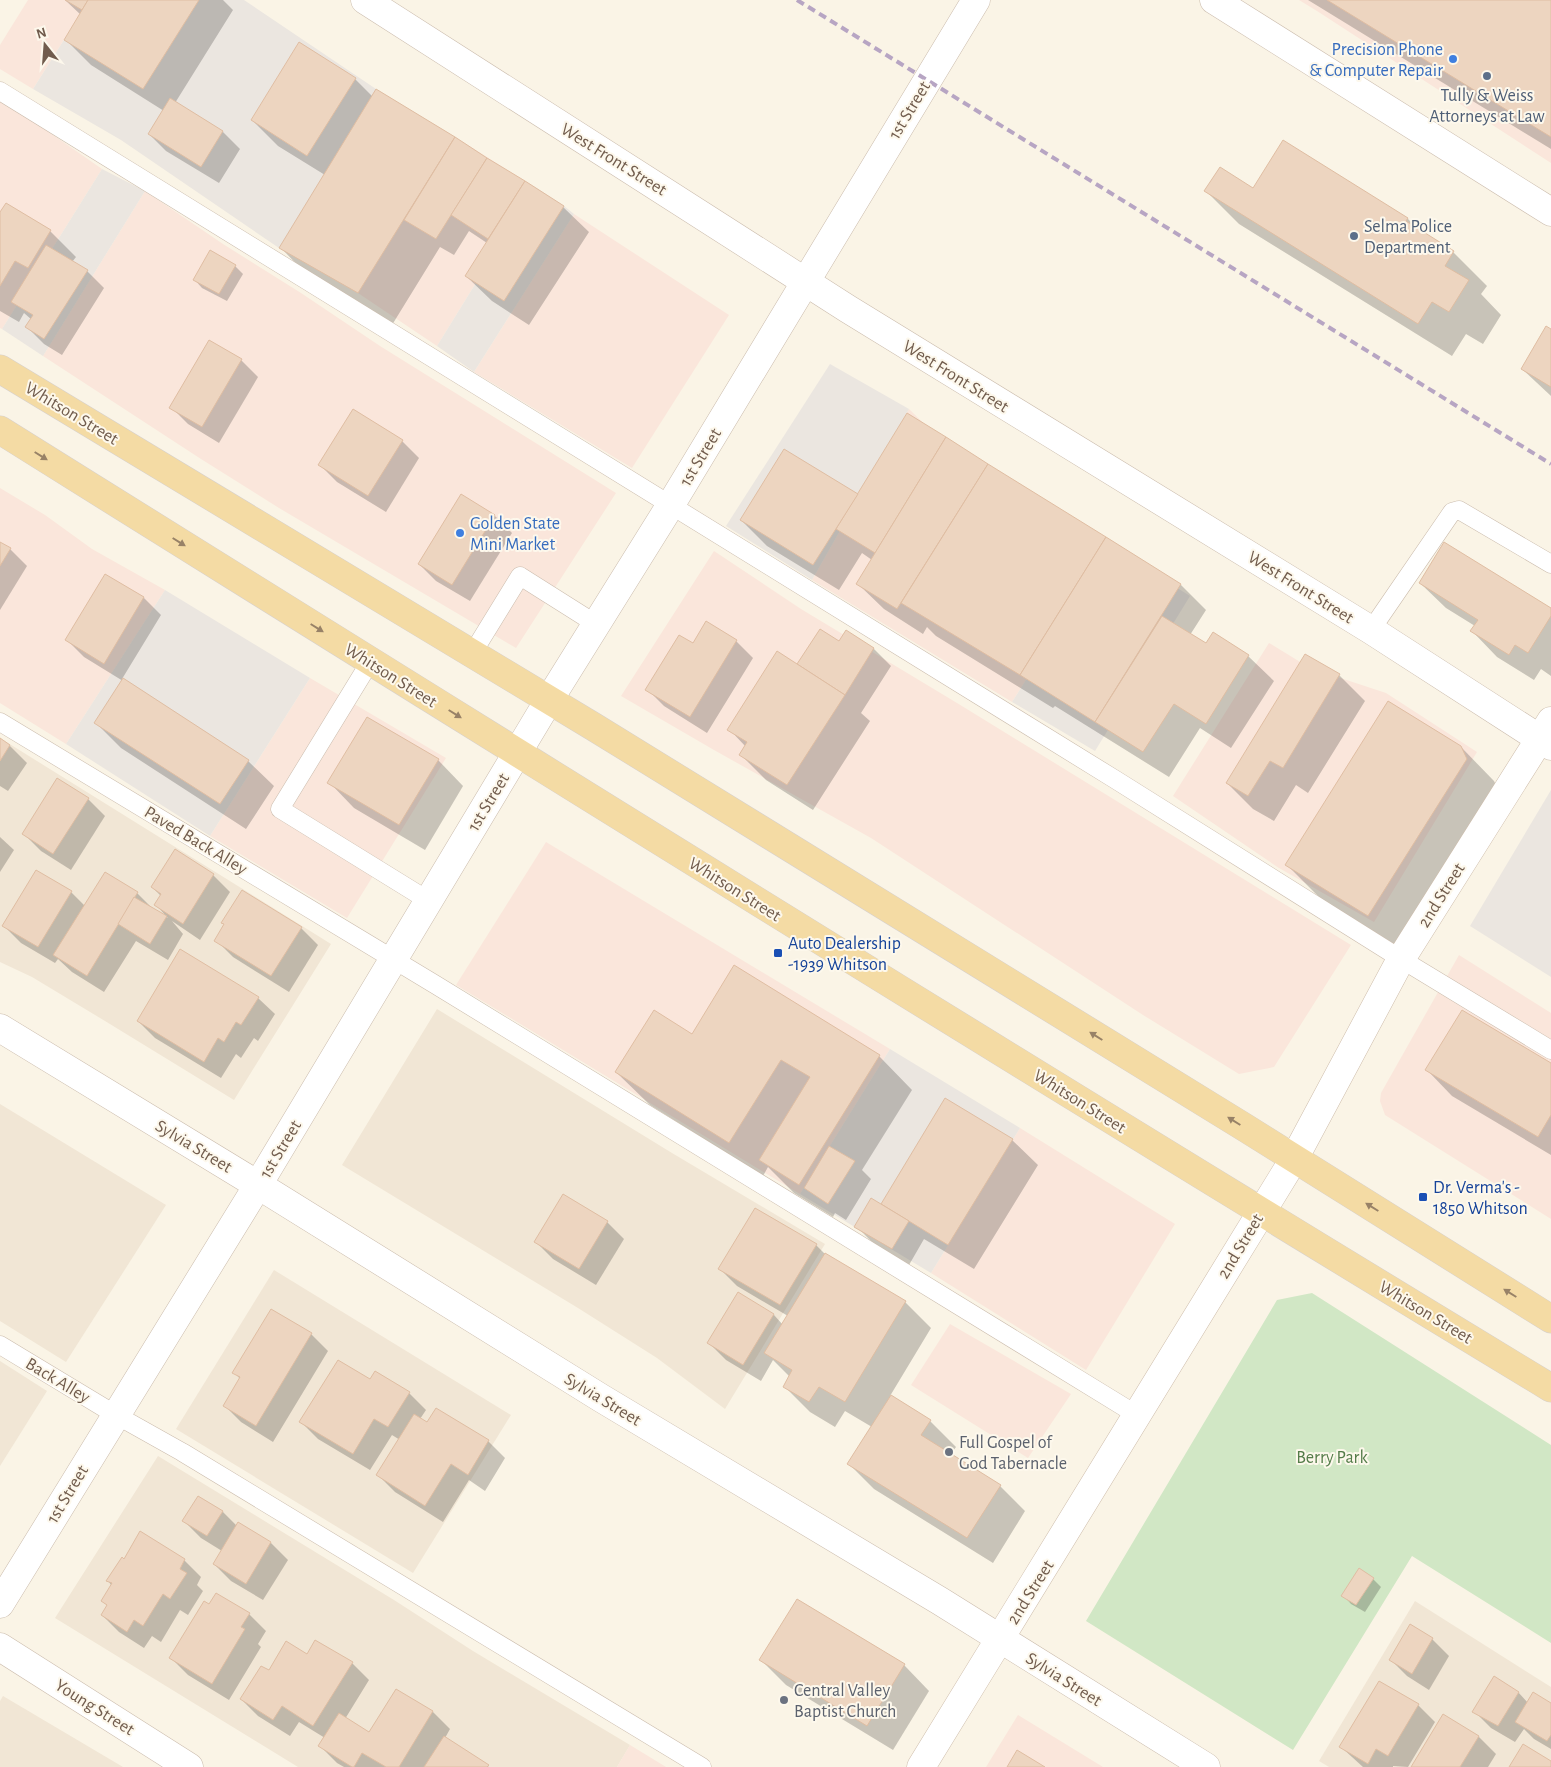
<svg xmlns="http://www.w3.org/2000/svg" width="1551" height="1767" viewBox="0 0 1551 1767" font-family="'Alegreya Sans',sans-serif">
<style>
.residential{fill:#f1e6d5}
.commercial{fill:#fae6db}
.industrial{fill:#ebe6e0}
.green{fill:#d1e7c5}
.shadow{fill:#0003}
.building{fill:#edd5c0;stroke:#dfbda2}
.lines{fill:none;stroke-linecap:round;stroke-linejoin:round}
.lane-casing{stroke:#cbbcad;stroke-width:19}
.street-casing{stroke:#cbbcad;stroke-width:29}
.secondary-casing{stroke:#cebdab;stroke-width:29}
.primary-casing{stroke:#d7d1cd;stroke-width:29}
.lane{stroke:#fff;stroke-width:18}
.street{stroke:#fff;stroke-width:28}
.secondary{stroke:#fff;stroke-width:28}
.primary{stroke:#f4dba4;stroke-width:28}
.rail{stroke:#b7a5c3;stroke-width:4;stroke-dasharray:8 5;stroke-linecap:butt}
.oneway{fill:#988267}
.shop-dot{fill:#3f7fe0;stroke:#fdf8ec;stroke-width:2}
.service-dot{fill:#5c6f8a;stroke:#fdf8ec;stroke-width:2}
.transit-dot{fill:#1a4fb4;stroke:#fdf8ec;stroke-width:2}
.worship-dot{fill:#6b7280;stroke:#fdf8ec;stroke-width:2}
.labels{text-anchor:middle;stroke-width:4;stroke-linejoin:round;paint-order:stroke}
.shop-label{font-size:18px;fill:#366cbe;stroke:#fdf8ec;text-anchor:end}
.service-label{font-size:18px;fill:#4e5e75;stroke:#fdf8ec}
.street-label{font-size:18px;fill:#715c4d;stroke:#fdf8ec}
.transit-label{font-size:18px;fill:#164399;stroke:#fdf8ec;text-anchor:start}
.worship-label{font-size:18px;fill:#5b616d;stroke:#fdf8ec;text-anchor:start}
.park-label{font-size:18px;fill:#547c49;stroke:#fdf8ec}
</style>
<rect width="100%" height="100%" fill="#faf4e6"/>
<g class="residential">
<path d="M0,738L331,944L234,1100L105,1021L32,977L0,962Z"/>
<path d="M437,1009L672,1153L825,1244L725,1409L657,1358L578,1308L342,1165Z"/>
<path d="M0,1104L166,1205L66,1362L0,1321Z"/>
<path d="M274,1270L511,1415L413,1573L176,1429Z"/>
<path d="M0,1361L47,1391L0,1466Z"/>
<path d="M158,1456L394,1600L473,1651L630,1745L617,1767H298L55,1618Z"/>
<path d="M1415,1601L1551,1687V1767H1329L1319,1761Z"/>
<path d="M3,1696L123,1767H0V1701Z"/>
</g>
<g class="commercial">
<path d="M28,0H89L33,89L0,69V45Z"/>
<path d="M1299,0H1551V163L1317,11Z"/>
<path d="M0,98L102,169L2,329L0,328Z"/>
<path d="M455,137L535,187L437,346L358,293Z"/>
<path d="M145,191L223,244L301,293L380,346L616,493L516,648L279,508L201,459L43,356Z"/>
<path d="M574,214L729,315L632,468L474,372Z"/>
<path d="M909,409L953,452L1110,546L1012,702L812,580Z"/>
<path d="M0,488L45,515L92,549L165,590L66,744L0,703Z"/>
<path d="M714,551L801,609L957,703L1351,945L1274,1067L1239,1074L1143,1015L871,838L714,750L621,696Z"/>
<path d="M1269,643L1310,668L1386,693L1477,752L1374,922L1279,868L1173,796Z"/>
<path d="M310,678L446,758L347,918L210,836Z"/>
<path d="M546,842L890,1049L800,1194L456,985Z"/>
<path d="M1459,955L1551,1013V1219L1385,1115L1380,1101L1381,1093Z"/>
<path d="M1020,1128L1175,1224L1086,1370L931,1273Z"/>
<path d="M950,1324L1071,1394L1028,1458L911,1385Z"/>
<path d="M1018,1715L1103,1767H986Z"/>
<path d="M630,1745L666,1767H617Z"/>
</g>
<g class="industrial">
<path d="M89,0H244L376,89L455,137L358,293L279,248L121,140L33,89Z"/>
<path d="M102,169L145,191L43,356L2,329Z"/>
<path d="M535,187L564,206L574,214L474,372L437,346Z"/>
<path d="M830,364L909,409L812,580L726,526Z"/>
<path d="M1110,546L1190,596L1095,751L1012,702Z"/>
<path d="M165,590L310,678L210,836L66,744Z"/>
<path d="M1551,790V977L1470,926Z"/>
<path d="M890,1049L1020,1128L931,1273L800,1194Z"/>
</g>
<path class="green" d="M1312,1293L1551,1445V1643L1412,1556L1293,1750L1086,1621L1277,1300Z"/>
<g class="shadow">
<path d="M65,0H223L233,10L175,103L223,132L240,149L219,183L166,151L149,134L164,111L91,65L65,39L81,15Z"/>
<path d="M1308,0H1551V149Z"/>
<path d="M355,79L373,97L377,91L563,207L589,232L529,325L492,301L466,276L487,243L469,231L454,255L440,247L392,325L314,282L281,248L325,175L278,146L252,120Z"/>
<path d="M1284,142L1408,219L1419,230L1453,252L1487,286L1481,294L1501,315L1483,344L1466,334L1452,356L1239,224L1206,191L1254,190Z"/>
<path d="M6,205L50,231L76,257L72,262L87,271L104,288L62,355L44,344L27,327L32,320L24,313L19,322L0,311V214Z"/>
<path d="M235,266L243,274L227,301L202,288L194,279Z"/>
<path d="M1551,330V396L1522,369Z"/>
<path d="M241,360L258,377L219,443L188,424L171,407Z"/>
<path d="M908,415L1181,585L1206,610L1190,635L1206,645L1248,656L1274,681L1231,748L1200,728L1169,777L1055,706L1053,708L936,636L927,627L923,634L884,609L858,584L872,560L862,553L839,590L767,546L741,520L858,496Z"/>
<path d="M402,441L419,458L386,512L337,482L320,465Z"/>
<path d="M461,496L495,516L512,533L470,601L436,581L419,564Z"/>
<path d="M0,543L10,549L27,566L0,610Z"/>
<path d="M106,576L144,598L161,615L122,679L248,761L274,786L246,829L121,748L96,723L123,681L84,657L67,640Z"/>
<path d="M1420,583L1551,610V676L1541,669L1534,680L1497,657L1472,631L1475,626L1446,608Z"/>
<path d="M707,623L736,641L753,658L707,733L664,706L647,689L693,645Z"/>
<path d="M846,632L874,649L891,666L861,713L870,721L813,810L766,780L741,755L746,747L729,729L798,666L839,643Z"/>
<path d="M1339,675L1365,701L1308,793L1296,785L1274,821L1253,809L1227,783Z"/>
<path d="M0,739L10,746L27,763L8,791L0,786Z"/>
<path d="M1461,747L1494,781L1500,793L1402,949L1320,898L1287,865Z"/>
<path d="M438,760L463,786L425,850L354,808L329,782Z"/>
<path d="M88,799L105,816L71,870L41,851L24,834Z"/>
<path d="M0,837L14,850L0,872Z"/>
<path d="M105,874L137,893L154,910L168,918L156,905L161,896L152,887L213,875L230,892L200,940L172,921L183,934L168,960L136,941L104,992L72,972L58,959L55,963L21,943L4,926L71,892L85,906Z"/>
<path d="M242,892L301,928L318,945L289,992L233,957L216,940Z"/>
<path d="M735,967L879,1056L912,1090L862,1170L871,1179L846,1220L835,1213L833,1217L794,1193L768,1167L763,1176L650,1105L616,1072L692,1036Z"/>
<path d="M258,998L275,1014L258,1041L254,1038L241,1058L236,1054L221,1078L155,1038L138,1021Z"/>
<path d="M1551,1064V1155L1452,1096L1427,1070Z"/>
<path d="M1012,1140L1038,1165L974,1269L924,1239L909,1265L873,1243L856,1226L886,1208L882,1204Z"/>
<path d="M607,1222L624,1239L596,1285L553,1259L536,1242Z"/>
<path d="M816,1245L825,1254L905,1302L931,1328L890,1396L930,1421L956,1447L950,1455L1000,1486L1025,1511L993,1563L874,1489L849,1464L872,1427L845,1411L835,1427L810,1412L784,1386L790,1377L773,1360L761,1381L726,1360L709,1343L738,1294L774,1315L783,1325L788,1316L737,1286L720,1269Z"/>
<path d="M311,1334L328,1351L273,1442L241,1422L224,1405L240,1379L234,1372Z"/>
<path d="M370,1381L409,1393L426,1410L420,1419L428,1424L488,1441L505,1458L485,1491L469,1480L443,1522L395,1492L378,1475L400,1440L392,1435L370,1470L318,1439L301,1422Z"/>
<path d="M199,1497L223,1512L237,1526L239,1524L271,1543L288,1560L263,1600L231,1581L214,1564L222,1551L201,1538L184,1521Z"/>
<path d="M141,1533L184,1560L201,1577L197,1585L203,1591L188,1615L180,1610L161,1642L152,1636L144,1648L119,1632L102,1615L108,1606L103,1601L112,1586L108,1581L124,1560Z"/>
<path d="M1373,1579L1381,1587L1365,1612L1351,1604L1343,1595Z"/>
<path d="M249,1614L266,1631L258,1644L261,1647L229,1700L188,1675L171,1658Z"/>
<path d="M1432,1639L1449,1656L1429,1690L1407,1676L1390,1659Z"/>
<path d="M307,1656L352,1663L369,1680L345,1719L370,1733L396,1690L433,1712L450,1729L445,1738L489,1767H344L337,1763L320,1746L325,1738L299,1722L290,1736L258,1716L241,1699L269,1672Z"/>
<path d="M761,1660L904,1665L929,1691L893,1750L786,1685Z"/>
<path d="M1379,1683L1418,1705L1435,1722L1408,1767L1393,1766V1767H1363L1341,1747Z"/>
<path d="M1518,1692L1528,1703L1551,1704V1749L1534,1739L1524,1729L1515,1742L1491,1728L1474,1711Z"/>
<path d="M1444,1716L1479,1737L1496,1754L1488,1767H1412Z"/>
</g>
<g class="building">
<path d="M65,0H88L82,10Z"/>
<path d="M88,0H199L143,89L64,40Z"/>
<path d="M1327,0H1551V137Z"/>
<path d="M299,42L356,78L307,156L251,120Z"/>
<path d="M376,89L455,137L358,293L279,248Z"/>
<path d="M170,98L223,131L201,167L148,134Z"/>
<path d="M455,137L487,158L436,239L404,220Z"/>
<path d="M1283,140L1408,218L1406,221L1454,251L1445,266L1469,280L1449,312L1432,302L1418,324L1204,191L1220,167L1253,188Z"/>
<path d="M487,158L525,181L488,239L451,215Z"/>
<path d="M525,181L564,206L504,301L465,276Z"/>
<path d="M6,203L51,230L28,268L15,261L0,286V212Z"/>
<path d="M46,245L88,270L44,339L25,327L33,315L11,302Z"/>
<path d="M210,250L236,265L219,294L193,280Z"/>
<path d="M1546,326L1551,329V387L1521,369Z"/>
<path d="M209,340L242,359L202,427L169,408Z"/>
<path d="M353,409L403,440L368,496L318,465Z"/>
<path d="M907,413L946,437L875,553L836,529Z"/>
<path d="M946,437L988,464L897,609L856,584Z"/>
<path d="M784,449L858,494L813,565L740,520Z"/>
<path d="M988,464L1106,537L1020,675L901,603Z"/>
<path d="M461,494L495,515L452,585L418,564Z"/>
<path d="M1106,537L1181,584L1095,722L1020,675Z"/>
<path d="M0,542L11,548L0,566Z"/>
<path d="M1444,542L1551,608V616L1528,653L1515,645L1509,655L1470,631L1478,620L1419,583Z"/>
<path d="M105,574L144,597L104,664L65,640Z"/>
<path d="M1162,616L1206,643L1213,632L1249,655L1206,724L1174,704L1143,752L1095,722Z"/>
<path d="M706,621L737,640L690,717L645,690L679,635L693,643Z"/>
<path d="M820,629L839,641L846,630L874,648L845,695L797,664Z"/>
<path d="M777,651L845,695L787,785L739,755L747,742L727,730Z"/>
<path d="M1305,654L1340,674L1283,768L1270,761L1248,796L1226,783Z"/>
<path d="M123,678L249,760L220,804L94,723Z"/>
<path d="M1388,701L1461,746L1467,759L1368,916L1285,865Z"/>
<path d="M367,717L439,759L399,825L327,783Z"/>
<path d="M0,738L10,745L0,761Z"/>
<path d="M57,778L89,798L53,854L22,834Z"/>
<path d="M175,849L214,874L183,924L154,905L161,894L151,887Z"/>
<path d="M36,870L72,891L38,947L2,926Z"/>
<path d="M105,872L138,892L87,976L53,955Z"/>
<path d="M242,890L302,927L271,976L214,941L224,924L221,923Z"/>
<path d="M134,897L167,916L150,944L118,924Z"/>
<path d="M180,949L259,997L241,1025L236,1022L224,1042L218,1038L204,1062L137,1021Z"/>
<path d="M734,965L880,1055L799,1185L759,1160L810,1077L781,1060L729,1143L615,1072L654,1010L692,1034Z"/>
<path d="M1462,1010L1551,1063V1115L1538,1137L1425,1070Z"/>
<path d="M945,1098L1013,1139L948,1245L881,1204Z"/>
<path d="M829,1146L855,1161L828,1204L804,1188Z"/>
<path d="M563,1194L608,1221L579,1269L534,1242Z"/>
<path d="M871,1198L909,1221L892,1249L854,1227Z"/>
<path d="M755,1208L817,1244L780,1305L718,1269Z"/>
<path d="M825,1253L906,1301L845,1402L819,1387L809,1402L783,1387L792,1370L764,1353Z"/>
<path d="M738,1292L774,1314L743,1365L707,1343Z"/>
<path d="M271,1309L312,1333L256,1426L223,1406L240,1377L232,1373Z"/>
<path d="M338,1360L370,1379L375,1371L410,1392L388,1427L374,1419L353,1454L299,1422Z"/>
<path d="M891,1395L931,1420L921,1435L1001,1485L967,1538L847,1464Z"/>
<path d="M436,1408L489,1440L468,1475L451,1464L425,1506L376,1475L414,1414L427,1422Z"/>
<path d="M198,1496L223,1511L207,1536L182,1521Z"/>
<path d="M238,1522L271,1542L246,1584L213,1564Z"/>
<path d="M140,1531L185,1559L180,1569L187,1573L170,1599L163,1594L143,1626L134,1620L127,1632L101,1615L107,1605L101,1601L112,1583L106,1581L122,1557L124,1559Z"/>
<path d="M1359,1568L1374,1578L1356,1605L1341,1596Z"/>
<path d="M216,1593L250,1613L241,1627L245,1629L212,1684L169,1658L204,1601L209,1604Z"/>
<path d="M797,1599L905,1664L867,1726L759,1660Z"/>
<path d="M1410,1624L1433,1638L1412,1674L1389,1660Z"/>
<path d="M315,1640L353,1662L313,1726L282,1706L273,1720L240,1699L261,1666L269,1670L286,1641L307,1654Z"/>
<path d="M1494,1676L1519,1692L1498,1726L1472,1712Z"/>
<path d="M1379,1681L1419,1704L1388,1756L1376,1749L1368,1764L1339,1747Z"/>
<path d="M396,1689L433,1711L399,1767H386L362,1753L354,1767H352L318,1746L339,1713L369,1732Z"/>
<path d="M1533,1692L1551,1703V1735L1547,1741L1515,1722Z"/>
<path d="M1443,1714L1479,1736L1460,1767H1411Z"/>
<path d="M444,1736L489,1765L487,1767H424Z"/>
<path d="M1523,1744L1551,1761V1767H1509Z"/>
<path d="M1017,1750L1045,1767H1007Z"/>
</g>
<g class="lines">
<defs>
<g id="lane">
<path d="M0,91L1116,780L1401,959L1551,1050"/>
<path d="M1371,630L1452,512L1459,510L1551,564"/>
<path d="M472,654L520,576L596,624"/>
<path d="M370,662L280,809L429,901"/>
<path d="M0,722L436,985L1137,1415"/>
<path d="M0,1345L116,1415L182,1452L702,1767"/>
</g>
<g id="street">
<path d="M365,0L848,309L1371,630L1551,746"/>
<path d="M1214,0L1551,212"/>
<path d="M0,1028L258,1185L601,1398L940,1601L1206,1767"/>
<path d="M0,1604L258,1185L549,700L670,506L976,0"/>
<path d="M0,1647L189,1767"/>
</g>
<path id="secondary" d="M921,1767L1294,1159L1401,959L1551,721"/>
<g id="primary">
<path d="M0,369L594,727L1244,1127L1551,1319"/>
<path d="M0,430C515,752 1031,1073 1551,1388"/>
</g>
</defs>
<use href="#lane" class="lane-casing"/>
<use href="#street" class="street-casing"/>
<use href="#secondary" class="secondary-casing"/>
<use href="#primary" class="primary-casing"/>
<use href="#lane" class="lane"/>
<use href="#street" class="street"/>
<use href="#secondary" class="secondary"/>
<use href="#primary" class="primary"/>
<path class="rail" d="M797,0L1551,464"/>
</g>
<defs><path id="oneway-solid" d="M-6-.8H1V-3.2L6.5 0L1 3.2V.8H-6Z" transform="scale(1.25)"/></defs>
<g class="oneway">
<use href="#oneway-solid" transform="translate(41 456) rotate(32)"/>
<use href="#oneway-solid" transform="translate(179 542) rotate(32)"/>
<use href="#oneway-solid" transform="translate(317 628) rotate(32)"/>
<use href="#oneway-solid" transform="translate(455 714) rotate(32)"/>
<use href="#oneway-solid" transform="translate(1096 1036) rotate(-148)"/>
<use href="#oneway-solid" transform="translate(1234 1121) rotate(-148)"/>
<use href="#oneway-solid" transform="translate(1372 1207) rotate(-148)"/>
<use href="#oneway-solid" transform="translate(1510 1293) rotate(-148)"/>
</g>
<g class="shop-dot">
<circle cx="1453" cy="59" r="5"/>
<circle cx="460" cy="533" r="5"/>
</g>
<g class="service-dot">
<circle cx="1487" cy="76" r="5"/>
<circle cx="1354" cy="236" r="5"/>
</g>
<g class="transit-dot">
<rect x="773" y="948" width="10" height="10" rx="2.5"/>
<rect x="1418" y="1192" width="10" height="10" rx="2.5"/>
</g>
<g class="worship-dot">
<circle cx="949" cy="1452" r="5"/>
<circle cx="784" cy="1700" r="5"/>
</g>
<g class="labels">
<g class="shop-label">
<text x="1443" y="55">Precision Phone<tspan x="1443" dy="21">&amp; Computer Repair</tspan></text>
<text x="470" y="529" text-anchor="start">Golden State<tspan x="470" dy="21">Mini Market</tspan></text>
</g>
<g class="service-label">
<text x="1487" y="101">Tully &amp; Weiss<tspan x="1487" dy="21">Attorneys at Law</tspan></text>
<text x="1364" y="232" text-anchor="start">Selma Police<tspan x="1364" dy="21">Department</tspan></text>
</g>
<g class="street-label">
<text transform="translate(909 110) rotate(-59)" y="6">1st Street</text>
<text transform="translate(614 159) rotate(32)" y="6">West Front Street</text>
<text transform="translate(956 376) rotate(32)" y="6">West Front Street</text>
<text transform="translate(72 413) rotate(31)" y="6">Whitson Street</text>
<text transform="translate(700 457) rotate(-59)" y="6">1st Street</text>
<text transform="translate(1301 587) rotate(32)" y="6">West Front Street</text>
<text transform="translate(391 675) rotate(32)" y="6">Whitson Street</text>
<text transform="translate(488 802) rotate(-59)" y="6">1st Street</text>
<text transform="translate(196 840) rotate(31)" y="6">Paved Back Alley</text>
<text transform="translate(735 889) rotate(32)" y="6">Whitson Street</text>
<text transform="translate(1441 895) rotate(-58)" y="6">2nd Street</text>
<text transform="translate(1080 1101) rotate(32)" y="6">Whitson Street</text>
<text transform="translate(194 1146) rotate(31)" y="6">Sylvia Street</text>
<text transform="translate(280 1149) rotate(-59)" y="6">1st Street</text>
<text transform="translate(1240 1246) rotate(-59)" y="6">2nd Street</text>
<text transform="translate(1426 1312) rotate(31)" y="6">Whitson Street</text>
<text transform="translate(58 1380) rotate(31)" y="6">Back Alley</text>
<text transform="translate(603 1399) rotate(31)" y="6">Sylvia Street</text>
<text transform="translate(67 1494) rotate(-59)" y="6">1st Street</text>
<text transform="translate(1030 1592) rotate(-58)" y="6">2nd Street</text>
<text transform="translate(1064 1679) rotate(32)" y="6">Sylvia Street</text>
<text transform="translate(95 1707) rotate(32)" y="6">Young Street</text>
</g>
<g class="transit-label">
<text x="788" y="949">Auto Dealership<tspan x="788" dy="21">-1939 Whitson</tspan></text>
<text x="1433" y="1193">Dr. Verma's -<tspan x="1433" dy="21">1850 Whitson</tspan></text>
</g>
<g class="worship-label">
<text x="959" y="1448">Full Gospel of<tspan x="959" dy="21">God Tabernacle</tspan></text>
<text x="794" y="1696">Central Valley<tspan x="794" dy="21">Baptist Church</tspan></text>
</g>
<g class="park-label">
<text x="1332" y="1463">Berry Park</text>
</g>
</g>
<g transform="translate(45 45) rotate(343)" stroke="#fdf8ec" stroke-width="4" paint-order="stroke">
<path d="M0-4L9 19L0 12L-9 19Z" fill="#715c4d"/>
<text y="-8" font-size="14" font-weight="bold" text-anchor="middle" fill="#715c4d">N</text>
</g>
</svg>
